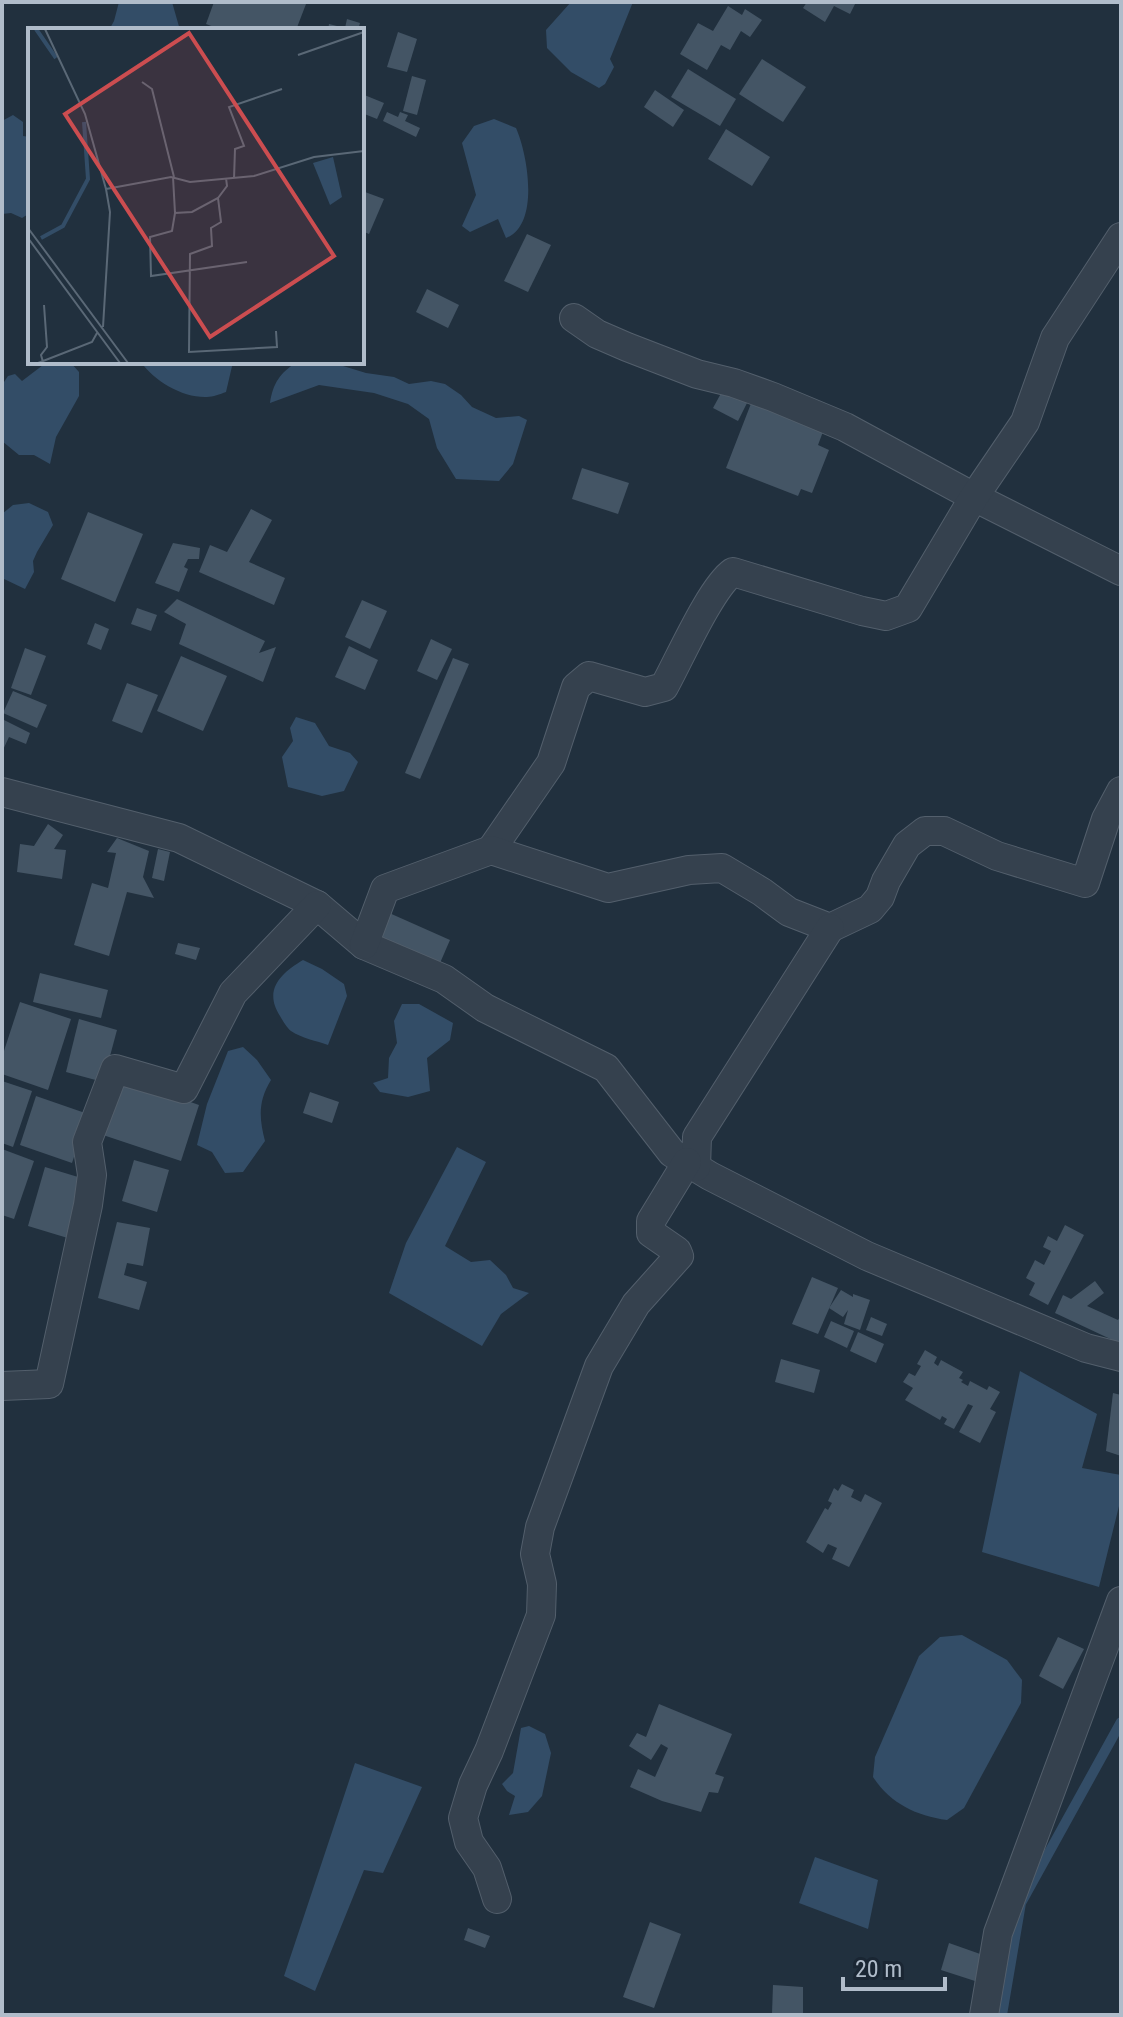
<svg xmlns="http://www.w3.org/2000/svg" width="1123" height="2017" viewBox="0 0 1123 2017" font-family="'Roboto Condensed',sans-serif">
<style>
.water{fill:#334d67}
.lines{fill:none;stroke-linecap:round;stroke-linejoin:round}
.stream{stroke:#334d67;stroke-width:10}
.building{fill:#445565}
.minor-casing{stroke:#535f6c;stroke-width:30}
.minor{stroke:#35414e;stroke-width:28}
.inset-river{fill:none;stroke:#334d67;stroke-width:4}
.inset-road{fill:none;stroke:#5a6876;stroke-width:2}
.view{fill:#cc4d50;fill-opacity:0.15;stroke:#cc4d50;stroke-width:4}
.inset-edge{fill:none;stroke:#b0bcca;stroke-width:4}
</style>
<rect width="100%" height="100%" fill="#21303e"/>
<g class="water">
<path d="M119,2H172L180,30H109L114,21Z"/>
<path d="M571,2H633L610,59L614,67L605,84L599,88L571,72L547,48L546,30Z"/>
<path d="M13,115L23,122V136L30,137V213L22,218L11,213L2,214V121Z"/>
<path d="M494,119L516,128C528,155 540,225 506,238L498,219L470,232L462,226L476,195L462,143L474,126Z"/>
<path d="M47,362H70L79,372V396L56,437L50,464L34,455H19L2,441V385L8,376L15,374L22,381Z"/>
<path d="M141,362H233L226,392C220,394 213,397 207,397C183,398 154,381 141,362Z"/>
<path d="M297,362H330L366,373L394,377L409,384L431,381L445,384L461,395L472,407L496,418L519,416L527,420L513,464L499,481L456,479L437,448L429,419L408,404L374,393L319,385L270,403C273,383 280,373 297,362Z"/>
<path d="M29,503L48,512L53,525L37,552L33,561L34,572L25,589L2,578V514L13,505Z"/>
<path d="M296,717L315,723L329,746L350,753L358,762L344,791L322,796L288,787L282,757L293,741L290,728Z"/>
<path d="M303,960L322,969L344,984L347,996L328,1045C317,1041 301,1038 291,1031C287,1028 283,1021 280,1016C263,990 281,973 303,960Z"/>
<path d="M402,1004H419L453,1023L450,1040L427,1058L430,1091L408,1097L380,1092L373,1083L388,1078L389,1058L397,1043L394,1021Z"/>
<path d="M243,1047L257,1060L271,1080C258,1101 259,1118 265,1141L243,1172L225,1173L212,1152L197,1145L207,1104L228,1051Z"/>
<path d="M457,1147L486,1162L445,1246L471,1262L490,1260L506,1275L513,1288L529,1293L501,1314L482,1346L389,1293L406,1243Z"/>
<path d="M1020,1371L1097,1414L1082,1468L1121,1475V1498L1099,1587L982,1552Z"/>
<path d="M962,1635L1007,1660L1022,1680L1021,1703L964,1808L947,1820C916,1816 890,1803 873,1777L875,1757L919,1656L940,1637Z"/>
<path d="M529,1726L545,1734L551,1753L542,1796L528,1812L509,1815L515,1796L507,1791L502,1784L513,1773L521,1728Z"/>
<path d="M355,1763L422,1787L383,1873L364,1870L315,1991L284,1976Z"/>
<path d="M815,1857L878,1880L868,1929L799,1903Z"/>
</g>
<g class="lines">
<path class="stream" d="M1002,2015L1021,1903L1121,1722"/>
</g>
<g class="building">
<path d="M214,2H300L306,4L296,30H222L206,24Z"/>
<path d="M807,2H856L850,14L834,6L825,22L803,8Z"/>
<path d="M728,6L742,15L745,9L762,20L750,37L741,31L730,50L721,45L707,70L680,54L698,23L713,31Z"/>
<path d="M347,19L360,23L358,30H328L329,24L345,28Z"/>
<path d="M398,32L417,39L407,72L387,67Z"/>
<path d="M762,59L806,87L783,122L739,94Z"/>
<path d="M688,69L736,99L720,126L671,97Z"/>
<path d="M412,76L426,80L417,115L403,111Z"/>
<path d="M655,90L684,110L673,127L644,107Z"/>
<path d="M362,94L384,103L377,119L362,113Z"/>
<path d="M387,112L398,117L400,112L408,115L405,121L420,128L416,137L383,121Z"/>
<path d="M726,129L770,157L752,186L708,159Z"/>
<path d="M365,192L384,199L369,234L362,231V200Z"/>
<path d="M527,234L551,245L528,292L504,281Z"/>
<path d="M427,289L459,305L448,328L416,312Z"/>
<path d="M725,386L749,399L738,421L713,408Z"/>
<path d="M752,401L824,429L818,445L829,450L812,493L801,489L798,496L726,468Z"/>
<path d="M582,468L629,483L618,514L572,499Z"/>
<path d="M251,509L272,520L249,562L285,578L274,605L199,572L210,545L227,552Z"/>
<path d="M88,512L143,534L115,602L61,579Z"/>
<path d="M173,543L200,548L199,559H188L184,567L188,569L179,592L155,583Z"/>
<path d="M177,599L265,641L259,653L276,647L263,682L179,644L186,624L164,612Z"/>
<path d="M362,600L387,611L370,649L345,637Z"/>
<path d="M137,608L157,615L151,631L131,624Z"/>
<path d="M95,623L109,629L101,650L87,644Z"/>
<path d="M431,639L452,649L437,680L417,671Z"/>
<path d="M349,646L378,660L365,690L335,677Z"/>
<path d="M25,648L46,656L31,695L11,688Z"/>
<path d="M181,656L227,676L203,731L157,711Z"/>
<path d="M453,658L469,664L420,779L405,773Z"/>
<path d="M127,683L158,695L142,733L112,721Z"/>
<path d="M13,691L47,705L37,728L3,713Z"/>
<path d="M2,719L30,733L26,744L9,737L2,752Z"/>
<path d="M48,824L63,835L54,849L66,850L62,879L17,872L20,844L34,846Z"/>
<path d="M117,838L149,851L143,877L154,898L127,892L109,956L74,945L92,883L108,888L116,853L107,852Z"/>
<path d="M158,849L170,852L164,881L152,878Z"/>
<path d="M387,912L450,940L440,963L377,935Z"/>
<path d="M178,943L200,948L196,960L175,954Z"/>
<path d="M40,973L108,990L101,1018L33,1002Z"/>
<path d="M20,1002L71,1019L48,1090L2,1074V1057Z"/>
<path d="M79,1019L117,1030L103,1082L66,1072Z"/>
<path d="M119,1077L199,1105L181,1161L100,1134Z"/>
<path d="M2,1081L32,1091L13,1147L2,1143Z"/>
<path d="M310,1092L339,1102L332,1123L303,1113Z"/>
<path d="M36,1096L88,1114L72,1163L20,1145Z"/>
<path d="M2,1149L34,1161L14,1219L2,1215Z"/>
<path d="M134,1160L169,1170L157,1212L122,1201Z"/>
<path d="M45,1167L88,1180L71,1239L28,1226Z"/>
<path d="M117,1222L150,1228L143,1266L127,1263L124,1275L147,1282L139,1310L98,1298Z"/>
<path d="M1065,1225L1084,1235L1048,1305L1029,1295L1035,1283L1026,1278L1035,1260L1044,1265L1051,1251L1043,1247L1048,1236L1057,1241Z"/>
<path d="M812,1277L838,1288L818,1334L792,1324Z"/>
<path d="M1095,1281L1104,1293L1087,1306L1118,1320L1121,1315V1344L1055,1313L1063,1295L1071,1299Z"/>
<path d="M841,1290L853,1297V1294L870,1300L860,1330L844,1324L848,1310L843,1317L829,1308Z"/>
<path d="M871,1317L887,1324L882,1336L866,1330Z"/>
<path d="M831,1321L854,1331L847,1348L824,1337Z"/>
<path d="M858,1332L884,1344L876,1363L850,1351Z"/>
<path d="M925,1350L937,1357L934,1363L938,1366L941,1360L963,1372L959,1378L963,1380L961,1382L968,1386L970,1381L987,1390L989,1386L1000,1392L990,1409L996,1412L980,1443L959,1432L973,1406L968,1404L954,1429L944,1424L947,1419L942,1416L940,1420L905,1400L913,1388L903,1382L909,1373L915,1376L921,1366L917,1364Z"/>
<path d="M781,1359L820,1370L814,1393L775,1382Z"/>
<path d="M1113,1393L1121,1395V1456L1106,1451Z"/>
<path d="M842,1484L854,1490L851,1497L861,1502L865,1494L882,1503L849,1567L832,1559L837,1548L828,1544L823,1553L806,1542L825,1508L828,1510L832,1503L828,1501L834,1488L838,1491Z"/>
<path d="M1058,1637L1084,1649L1063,1689L1039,1676Z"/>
<path d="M659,1704L732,1734L715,1774L724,1777L718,1793L709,1792L701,1812L662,1801L630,1787L638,1769L655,1777L668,1748L661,1744L651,1760L629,1746L637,1733L646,1737Z"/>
<path d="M650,1922L681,1934L654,2008L623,1997Z"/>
<path d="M468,1928L490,1936L485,1948L464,1940Z"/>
<path d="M949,1943L983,1955L975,1981L941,1970Z"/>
<path d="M773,1985L803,1987V2015L772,2014Z"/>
</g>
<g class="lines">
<defs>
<g id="minor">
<path d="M574,318L597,334L627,347L697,374L734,383L773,397L845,427L974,497L1121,571"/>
<path d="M2,792L179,838L317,905L364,945L444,979L485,1008L606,1068L672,1153L710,1176L867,1256L1086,1348L1121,1357"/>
<path d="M491,850L551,763L576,687L589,676L645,692L664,687C679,660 711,587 733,572L862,611L886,616L908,608L974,497L1025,422L1055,338L1121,237"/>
<path d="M364,945L385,889L491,850L608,888L689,870L722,868L762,892L789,912L830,928L870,909L880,897L886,881L907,845L925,831H944L997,856L1085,883L1106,819L1121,791"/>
<path d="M696,1167L697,1137L830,928"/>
<path d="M2,1386L49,1384L88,1205L92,1175L87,1142L115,1069L184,1089L233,993L317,905"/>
<path d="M497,1899L487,1868L469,1842L463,1818L473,1785L489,1751L541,1615L542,1584L535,1554L540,1527L599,1366L636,1304L679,1256L677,1251L651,1233V1221L687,1162"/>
<path d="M984,2015L998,1933L1121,1601"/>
</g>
</defs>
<use href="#minor" class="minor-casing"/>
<use href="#minor" class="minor"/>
</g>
<g transform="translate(28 28)">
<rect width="336" height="336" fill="#21303e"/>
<path d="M305,129L314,169L302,177L285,135Z" fill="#334d67"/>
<path class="inset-river" d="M8,1L28,30M13,210L35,198L60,151L56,94"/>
<path class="inset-road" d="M17,1L57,86L78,161L82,184L75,299M270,27L336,4M114,54L124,61L146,149M145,149L147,185M198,150L199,158L190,170L164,184L147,185L144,203L122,209L123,248L219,234M206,151L207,121L216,118L201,79L254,61M78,161L143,149L162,154L226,148L286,129L336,123M190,170L193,194L183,200L184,218L162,226L161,324L249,319L248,303M0,200L100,335M0,210L92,335M15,334L13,327L19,319L16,277M10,335L64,314L69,305"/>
<path class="view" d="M161,5L306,228L182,309L37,86Z"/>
<rect width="336" height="336" class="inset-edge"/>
</g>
<rect width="1123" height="2017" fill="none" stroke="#b0bcca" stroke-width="8"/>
<path d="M843 1977v12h102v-12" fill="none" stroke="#b0bcca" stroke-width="4"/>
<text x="855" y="1977" font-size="24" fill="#b0bcca" stroke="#1a2633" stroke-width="6" paint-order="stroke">20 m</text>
</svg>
